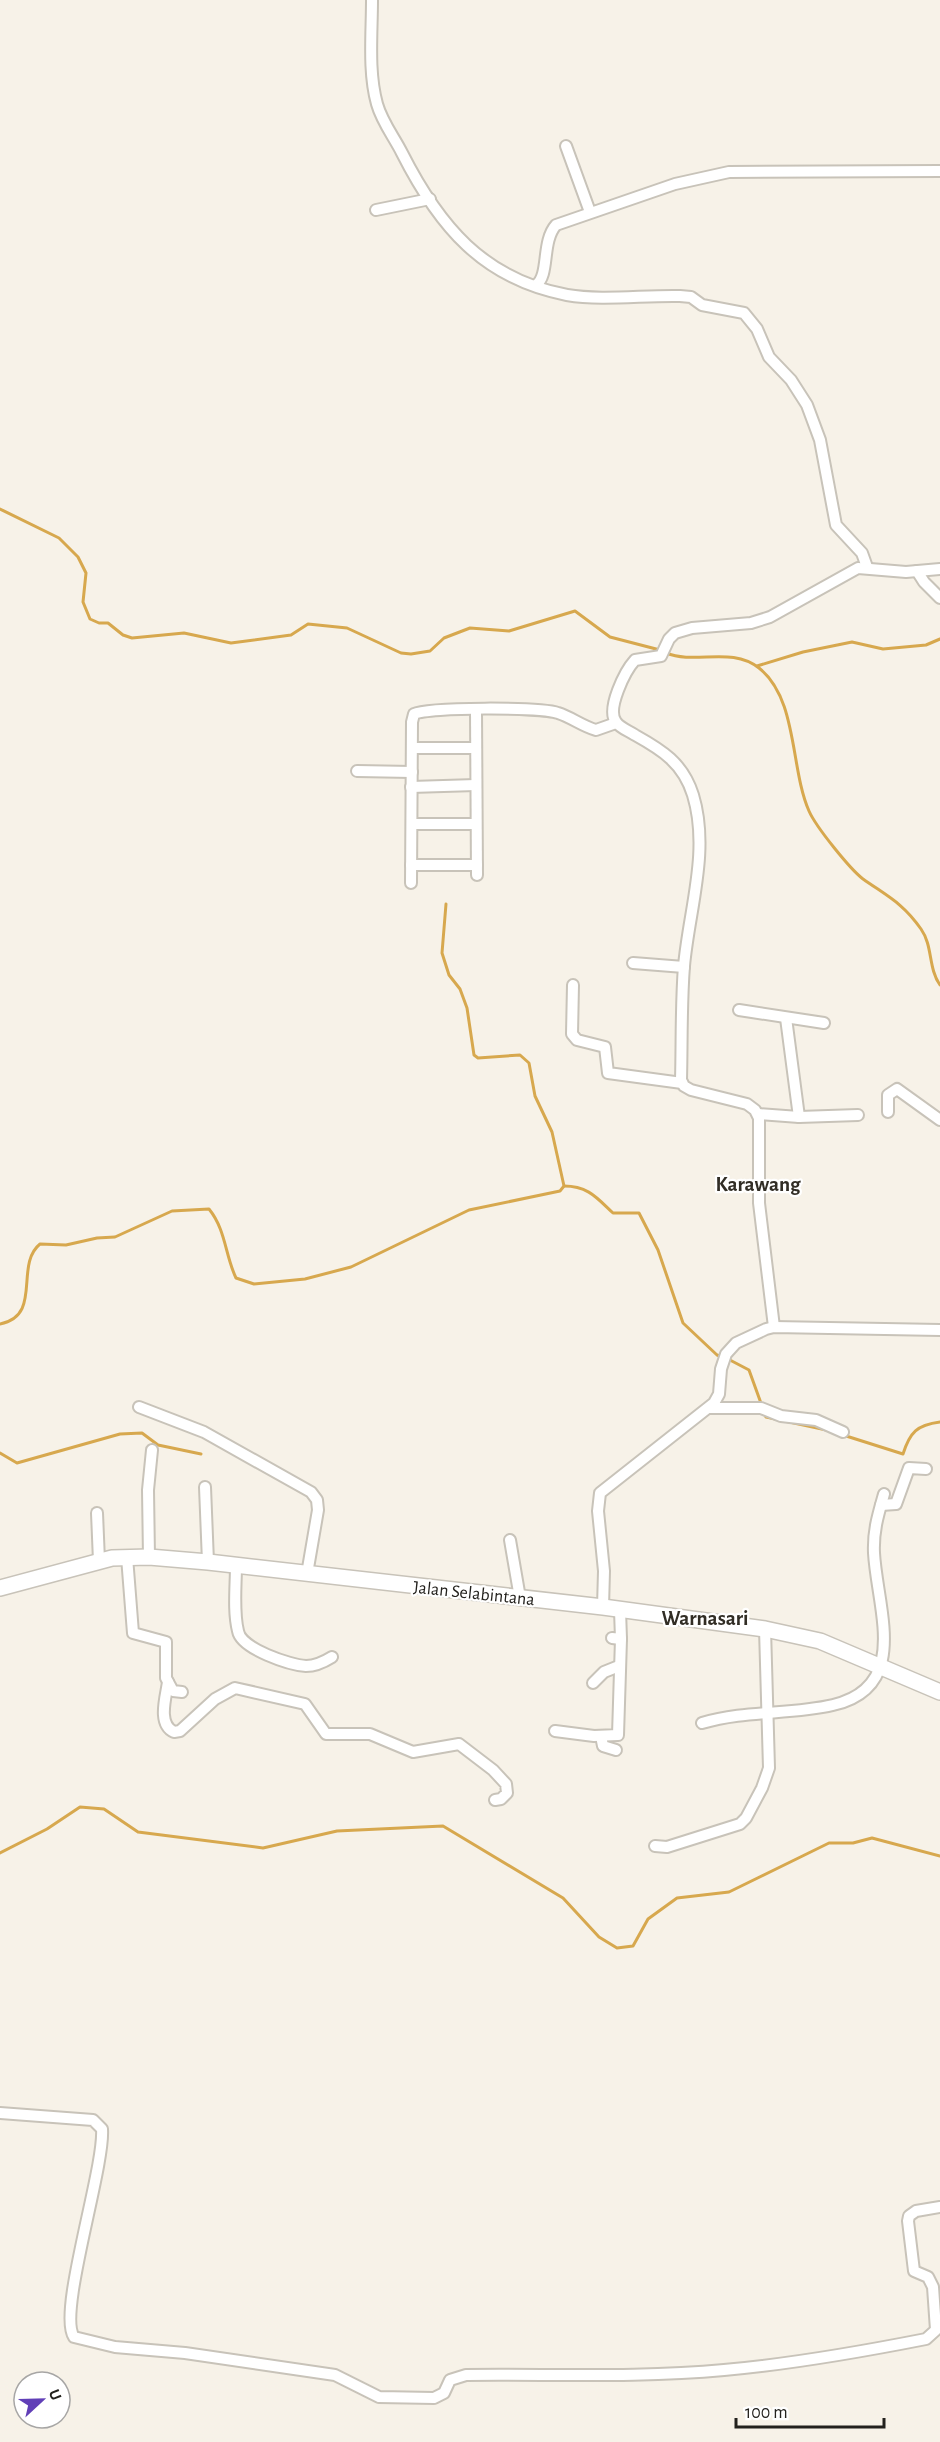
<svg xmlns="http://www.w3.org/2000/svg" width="940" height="2442" viewBox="0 0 940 2442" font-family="'Alegreya Sans',sans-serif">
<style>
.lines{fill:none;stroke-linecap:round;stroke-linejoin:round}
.stream{stroke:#d7a84e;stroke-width:3}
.street-casing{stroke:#c8c3b9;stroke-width:14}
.secondary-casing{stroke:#c8c3b9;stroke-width:18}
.street{stroke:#fff;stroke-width:10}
.secondary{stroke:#fff;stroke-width:15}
.labels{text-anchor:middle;stroke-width:4.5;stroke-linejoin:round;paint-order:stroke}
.street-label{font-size:18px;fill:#23211d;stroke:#fff}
.quarter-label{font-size:21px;font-weight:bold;fill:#312d25;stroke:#fff}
</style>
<rect width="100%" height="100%" fill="#f7f2e8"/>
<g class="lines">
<g class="stream">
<path d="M0,509L59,538L78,557L86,573L83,602L90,619L99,623H108L123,635L132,638L184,633L231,643L291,635L308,624L347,628L401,653L411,654L430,651L444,638L470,628L509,631L575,611L610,637L660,650"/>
<path d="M666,653C696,665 731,646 759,668C798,699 790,768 809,811C816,827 850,869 863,879C887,896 903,903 921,929C933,946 928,968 940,985"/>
<path d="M757,666L803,652L852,642L883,649L926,645L940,639"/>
<path d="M564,1186C588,1186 597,1198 613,1213H639L658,1250L683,1323L717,1355L722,1357"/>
<path d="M0,1324C43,1316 14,1265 40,1244L66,1245L97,1238L115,1237L172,1211L209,1209C226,1230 225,1255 236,1278L254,1284L305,1279L351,1267L469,1210L560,1191L564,1186L552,1132L535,1096L529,1063L520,1055L478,1058L474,1055L467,1008L460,989L449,975L442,953L446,904"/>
<path d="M728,1359L749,1370L762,1406"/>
<path d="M764,1413L766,1417L831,1431"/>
<path d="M843,1435L903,1454C910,1432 917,1425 940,1422"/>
<path d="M0,1453L17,1463L120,1434L142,1433L158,1445L201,1454"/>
<path d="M0,1853L47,1829L80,1807L104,1809L138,1832L263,1848L337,1831L443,1826L563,1898L599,1937L617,1948L633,1946L648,1919L677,1898L729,1892L829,1843H853L872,1838L940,1856"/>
</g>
<defs>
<g id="street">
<path d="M372,0C372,34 368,72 377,104C382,122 394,137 402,153C439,226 483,279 567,295C602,301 644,295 680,296L691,297L702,305L744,313L757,329L769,357L791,380L807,405L820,440L836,525L862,553L867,567"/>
<path d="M566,146L590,212"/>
<path d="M376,210L430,199"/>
<path d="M536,285C550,275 541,242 556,225L675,184L729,172L940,171"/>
<path d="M917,571L924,582L940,598"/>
<path d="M476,711L477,875"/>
<path d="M412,748H476"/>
<path d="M357,771L412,772"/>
<path d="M411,787L476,785"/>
<path d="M412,824H476"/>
<path d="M411,865H477"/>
<path d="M411,883L412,722L414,714C428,707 541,707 558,713C571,717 582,726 596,730L616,723"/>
<path d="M633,963L684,967"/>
<path d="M573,985L572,1034L577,1040L605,1047L608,1073L682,1083"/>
<path d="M739,1010L824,1023"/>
<path d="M786,1018L799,1117"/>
<path d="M888,1112V1095L897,1089L940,1120"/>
<path d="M758,1114L799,1117L858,1115"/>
<path d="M774,1327L759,1203V1118L755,1110L747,1104L691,1090L684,1086L681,1080C682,1042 681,1004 684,966C689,910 710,851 693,795C683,763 662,750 635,735C629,731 620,728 616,722C606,709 625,671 635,660L661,656L669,639L675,633L692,628L751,623L770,617L858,568L906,572L940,569"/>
<path d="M139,1407L204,1432L311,1492L317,1500L318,1510L307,1574"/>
<path d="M710,1408H761L781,1416L816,1420L843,1432"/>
<path d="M205,1487L208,1562"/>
<path d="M881,1505L896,1504L909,1468L926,1469"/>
<path d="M97,1513L99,1561"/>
<path d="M510,1540L520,1598"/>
<path d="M127,1557L133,1633L166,1642V1678L173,1691L182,1692"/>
<path d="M149,1557L148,1490L152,1450"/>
<path d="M236,1565C236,1586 233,1611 238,1631C241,1649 290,1665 306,1666C316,1666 324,1662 332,1657"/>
<path d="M603,1607L604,1571L598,1511L600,1493L714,1403L719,1394L721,1369L726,1354L736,1343L766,1329L774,1327L940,1330"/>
<path d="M612,1638L621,1639L620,1610"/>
<path d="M168,1682C166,1697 157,1724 174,1732L180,1731L215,1699L235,1688L305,1704L326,1734H370L413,1752L459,1744L493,1770L506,1784L507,1793L501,1799L495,1800"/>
<path d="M593,1683L604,1672L619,1666"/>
<path d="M702,1723C745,1710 790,1715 833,1705C911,1687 877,1608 874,1553C873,1531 878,1515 884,1494"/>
<path d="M555,1731L594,1736L618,1735L621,1639"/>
<path d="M601,1736L603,1746L616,1750"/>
<path d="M655,1846L667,1847L740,1824L746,1818L762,1788L769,1768L765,1629"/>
<path d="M0,2113L93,2120L102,2129C105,2167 57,2314 74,2337L115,2347L185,2353L335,2375L379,2397L434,2398L444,2393L450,2380L466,2375C552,2374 639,2378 724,2370C792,2364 860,2352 926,2339L936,2330L933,2287L928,2277L914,2271L908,2221L909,2216L916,2211L940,2207"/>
</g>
<path id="secondary" d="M0,1588L112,1558L149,1557L208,1562L603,1607L765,1629L820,1641L940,1692"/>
</defs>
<use href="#street" class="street-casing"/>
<use href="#secondary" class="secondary-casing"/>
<use href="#street" class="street"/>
<use href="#secondary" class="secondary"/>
</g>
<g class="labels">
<g class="street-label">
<text transform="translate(474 1593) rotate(6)" y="6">Jalan Selabintana</text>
</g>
<g class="quarter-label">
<text x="758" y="1191">Karawang</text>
<text x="705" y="1625">Warnasari</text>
</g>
</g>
<g transform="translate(42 2400) rotate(68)"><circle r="28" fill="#ffffff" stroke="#a7a6a5" stroke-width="1.5"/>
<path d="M0-4.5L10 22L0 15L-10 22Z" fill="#613fb7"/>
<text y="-9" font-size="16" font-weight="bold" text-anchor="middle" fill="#23211d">U</text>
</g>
<path d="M736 2418v9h148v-9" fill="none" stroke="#23211d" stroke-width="3"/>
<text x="745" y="2418" font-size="18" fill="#23211d" stroke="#ffffff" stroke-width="4.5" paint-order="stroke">100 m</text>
</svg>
